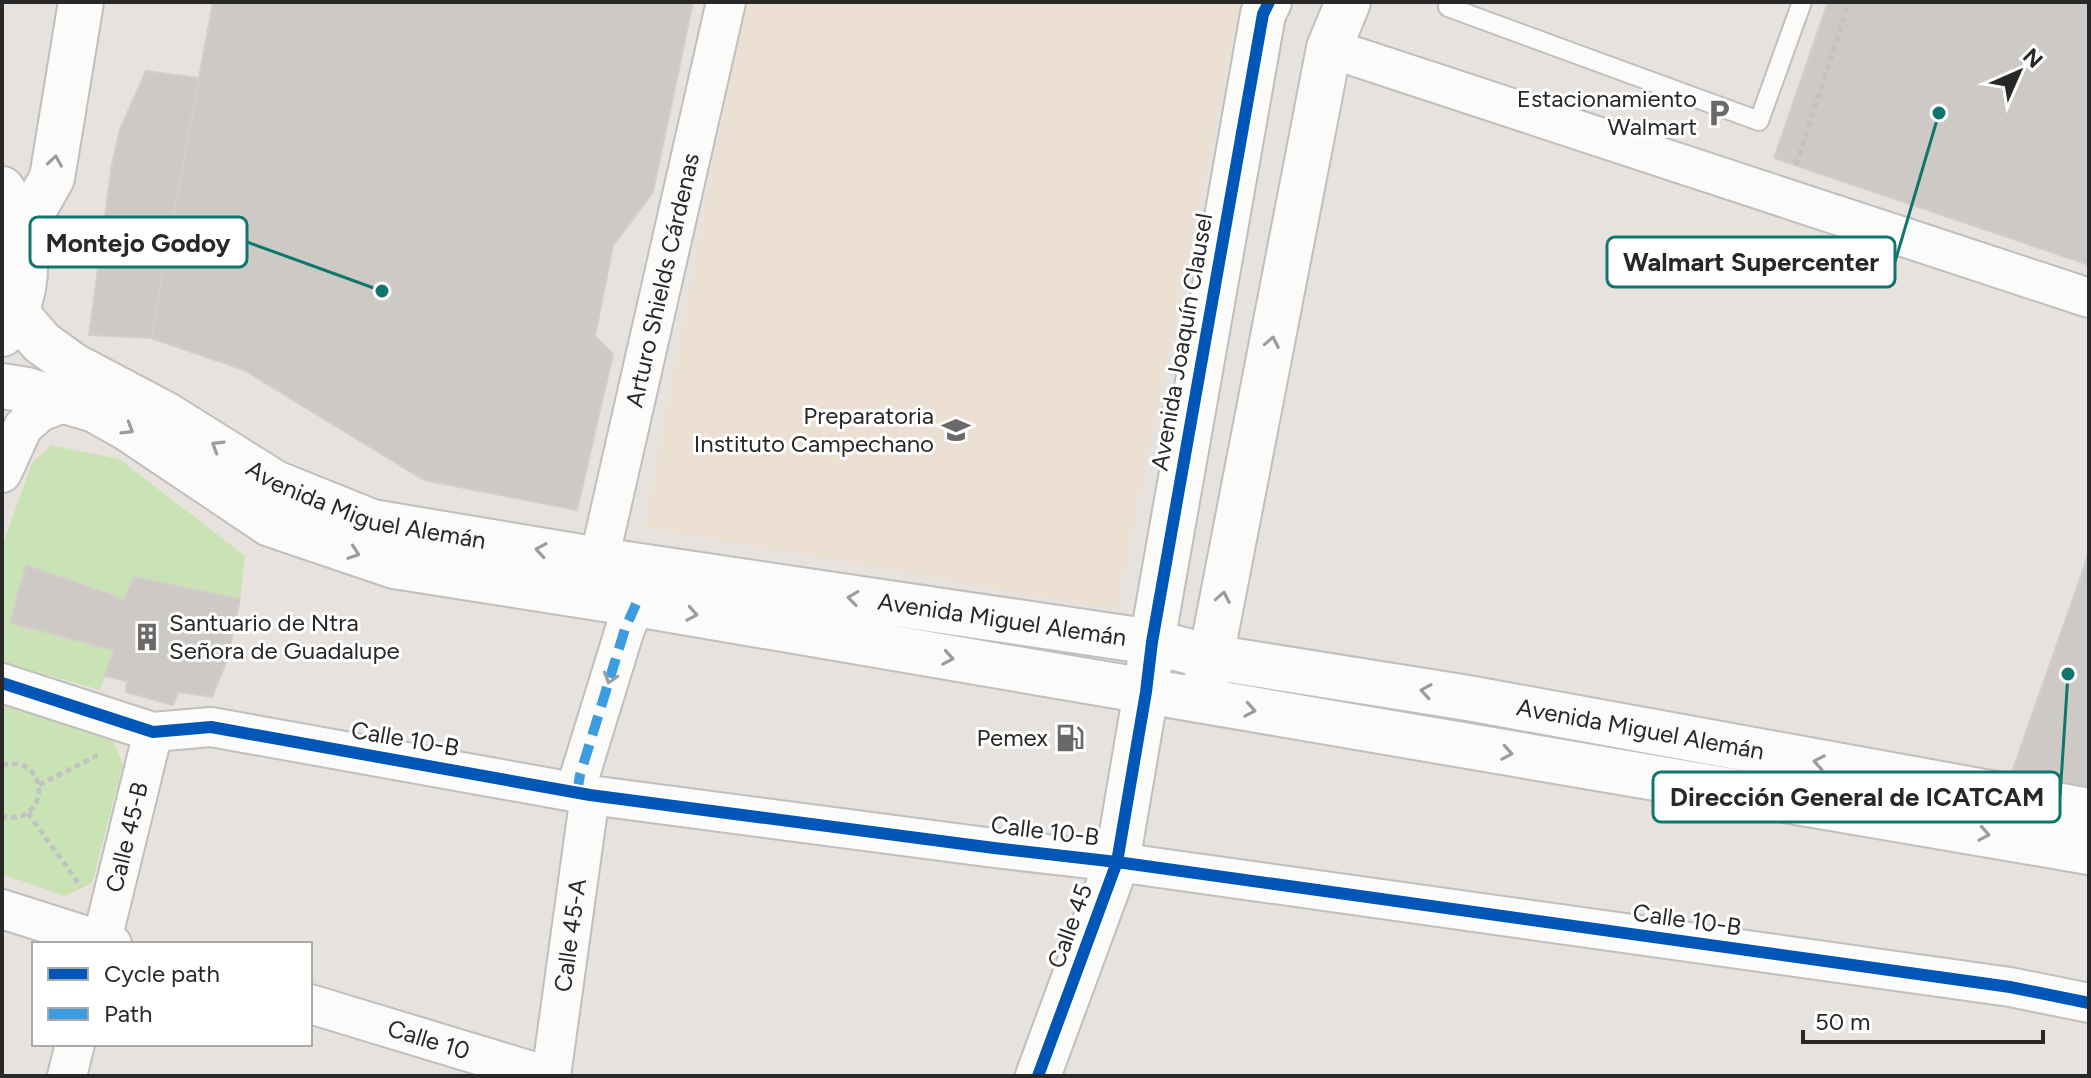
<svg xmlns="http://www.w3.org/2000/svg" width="2091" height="1078" viewBox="0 0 2091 1078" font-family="Figtree,sans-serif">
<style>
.education{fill:#ebe0d1}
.green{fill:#cae3b4}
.building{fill:#cdcac6;stroke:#d2cec9;stroke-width:2}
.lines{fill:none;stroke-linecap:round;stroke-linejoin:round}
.lane-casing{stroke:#c0bebf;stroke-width:22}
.street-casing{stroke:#c0bebf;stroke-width:42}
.secondary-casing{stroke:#c0bebf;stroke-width:48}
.path{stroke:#c3c2c2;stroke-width:5;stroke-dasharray:6 4;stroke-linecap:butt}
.lane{stroke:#fbfbfa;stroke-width:18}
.street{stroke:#fbfbfa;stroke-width:38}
.secondary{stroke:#fbfbfa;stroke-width:44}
.quiet{stroke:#3d9ce0;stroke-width:10;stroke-dasharray:20 10;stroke-linecap:butt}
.cycleway-casing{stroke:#fff;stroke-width:17}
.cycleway{stroke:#0057b8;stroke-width:12}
.oneway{stroke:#9c9c9c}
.labels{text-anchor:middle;stroke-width:6;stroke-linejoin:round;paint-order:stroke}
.poi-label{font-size:24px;fill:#282828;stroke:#fff;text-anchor:end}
.street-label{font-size:24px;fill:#282828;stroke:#fff}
.leader{fill:none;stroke:#0f766e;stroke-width:3}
.callout-dot{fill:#0f766e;stroke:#fff;stroke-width:3}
.callout{fill:#fff;stroke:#0f766e;stroke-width:3}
.callout-label{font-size:26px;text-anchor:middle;font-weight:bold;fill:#282828}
</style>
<rect width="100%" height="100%" fill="#e7e2dd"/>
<path class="education" d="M745,2H1240L1116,609L645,527Z"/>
<g class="green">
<path d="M51,445L119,459L245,556L240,599L136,577L123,599L26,565L11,623L114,650L100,690L2,662V547L32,463Z"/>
<path d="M2,705L112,739L123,765L92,883L65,896L2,874Z"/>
</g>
<g class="building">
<path d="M213,2H693L653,192L613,246L595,336L613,354L577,510L424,480L244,370L151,338Z"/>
<path d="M1828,2H2089V265L1774,158Z"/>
<path d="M146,71L199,78L151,338L89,335L112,164L120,129Z"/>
<path d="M2089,553V811L2004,795Z"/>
<path d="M26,565L123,599L135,577L240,599L227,660L212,697L178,692L173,705L126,692L127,681L104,676L114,650L10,623Z"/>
</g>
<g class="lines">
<defs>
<path id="lane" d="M1450,2L1448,7L1759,121L1802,2"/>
<g id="street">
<path d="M1329,48L2089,298"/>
<path d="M2,473L23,427L40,412L66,402"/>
<path id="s1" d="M598,589L599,560L726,2"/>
<path d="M2,683L153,732L211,727L590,795L994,848L1117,862L2010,987L2089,1003"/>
<path d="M577,793L580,775L625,629L636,604"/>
<path d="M2,909L112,944"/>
<path id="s2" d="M101,944L153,732"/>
<path id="s3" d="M310,1004L548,1076"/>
<path d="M67,1076L75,1044"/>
<path id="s4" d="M551,1076L590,795"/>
</g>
<g id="secondary">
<path d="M2,189C27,224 32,273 16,312C13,320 7,327 2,334"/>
<path d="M22,231L52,178L81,2"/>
<path id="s5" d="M16,313L42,343L74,366L165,414L275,483L372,522L599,560L1152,642L1211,657L1468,698L2089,811"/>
<path d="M2,386L27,390L95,410L127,428L270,524L394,566L636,604L2089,852"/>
<path d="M1206,683L1329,48L1348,2"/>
<path d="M1038,1076L1117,862L1146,692L1152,642L1263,14L1269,2"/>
</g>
</defs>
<use href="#lane" class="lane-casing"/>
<use href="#street" class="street-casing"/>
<use href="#secondary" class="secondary-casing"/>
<g class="path">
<path d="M1796,165L1849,2"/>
<path d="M2,765C51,753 51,828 2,816"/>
<path d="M39,785L102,753"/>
<path d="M28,813L81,887"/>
</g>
<use href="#lane" class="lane"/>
<use href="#street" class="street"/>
<use href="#secondary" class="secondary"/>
<path class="quiet" d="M577,793L580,775L625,629L636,604"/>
<defs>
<g id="cycleway">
<path d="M2,683L153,732L211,727L590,795L994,848L1117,862L2010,987L2089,1003"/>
<path d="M1038,1076L1117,862L1146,692L1152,642L1263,14L1269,2"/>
</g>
</defs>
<use href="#cycleway" class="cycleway-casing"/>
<use href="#cycleway" class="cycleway"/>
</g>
<defs><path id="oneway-chevron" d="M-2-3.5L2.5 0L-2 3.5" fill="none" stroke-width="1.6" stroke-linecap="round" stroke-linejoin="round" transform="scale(2)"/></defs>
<g class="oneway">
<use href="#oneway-chevron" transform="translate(55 161) rotate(-81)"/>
<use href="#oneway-chevron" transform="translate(1272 342) rotate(-79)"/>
<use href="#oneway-chevron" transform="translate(128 429) rotate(32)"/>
<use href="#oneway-chevron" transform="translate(217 446) rotate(-148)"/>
<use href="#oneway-chevron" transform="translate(541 550) rotate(-171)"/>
<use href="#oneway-chevron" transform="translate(354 553) rotate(19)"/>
<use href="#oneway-chevron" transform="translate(1223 597) rotate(-79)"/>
<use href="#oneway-chevron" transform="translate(853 598) rotate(-172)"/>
<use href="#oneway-chevron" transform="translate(692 614) rotate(10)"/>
<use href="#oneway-chevron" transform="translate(948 658) rotate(10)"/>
<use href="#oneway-chevron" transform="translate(610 678) rotate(107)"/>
<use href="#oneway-chevron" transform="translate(1426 691) rotate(-171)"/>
<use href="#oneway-chevron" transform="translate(1250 710) rotate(10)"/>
<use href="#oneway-chevron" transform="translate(1507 753) rotate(10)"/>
<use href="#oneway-chevron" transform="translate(1819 762) rotate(-170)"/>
<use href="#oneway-chevron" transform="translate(1984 834) rotate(10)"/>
</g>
<defs>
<symbol id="parking-bare" viewBox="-9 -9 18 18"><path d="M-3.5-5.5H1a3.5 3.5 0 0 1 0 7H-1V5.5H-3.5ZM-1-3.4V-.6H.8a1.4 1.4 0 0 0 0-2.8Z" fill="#6b6967" stroke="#fff" stroke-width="2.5" paint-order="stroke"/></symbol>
<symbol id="university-bare" viewBox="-9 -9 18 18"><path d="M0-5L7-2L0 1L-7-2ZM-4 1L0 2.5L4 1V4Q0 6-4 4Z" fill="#6b6967" stroke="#fff" stroke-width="2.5" paint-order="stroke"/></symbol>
<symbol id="building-bare" viewBox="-9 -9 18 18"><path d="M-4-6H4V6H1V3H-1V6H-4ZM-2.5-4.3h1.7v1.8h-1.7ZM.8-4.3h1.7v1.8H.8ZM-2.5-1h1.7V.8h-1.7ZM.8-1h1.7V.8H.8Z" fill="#6b6967" stroke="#fff" stroke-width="2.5" paint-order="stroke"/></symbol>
<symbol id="fuel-bare" viewBox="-9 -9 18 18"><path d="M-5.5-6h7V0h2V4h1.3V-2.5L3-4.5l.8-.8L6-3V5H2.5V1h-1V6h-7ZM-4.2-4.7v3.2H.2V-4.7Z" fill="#6b6967" stroke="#fff" stroke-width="2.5" paint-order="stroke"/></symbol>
</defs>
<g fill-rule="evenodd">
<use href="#parking-bare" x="1699" y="93" width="40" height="40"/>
<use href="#university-bare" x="936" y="410" width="40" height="40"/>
<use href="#building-bare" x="127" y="617" width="40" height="40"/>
<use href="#fuel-bare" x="1050" y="718" width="40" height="40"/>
</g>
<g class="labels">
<g class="poi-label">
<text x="1697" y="107">Estacionamiento<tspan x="1697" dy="28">Walmart</tspan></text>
<text x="934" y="424">Preparatoria<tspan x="934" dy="28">Instituto Campechano</tspan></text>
<text x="169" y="631" text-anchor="start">Santuario de Ntra<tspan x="169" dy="28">Señora de Guadalupe</tspan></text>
<text x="1048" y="746">Pemex</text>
</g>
<g class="street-label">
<text dy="8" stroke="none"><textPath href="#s1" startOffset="316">Arturo Shields Cárdenas</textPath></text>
<text transform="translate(1182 342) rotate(-80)" y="8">Avenida Joaquín Clausel</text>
<text dy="8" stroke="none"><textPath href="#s5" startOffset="406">Avenida Miguel Alemán</textPath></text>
<text dy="8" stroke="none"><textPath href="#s5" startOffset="1054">Avenida Miguel Alemán</textPath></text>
<text dy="8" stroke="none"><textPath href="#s5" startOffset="1702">Avenida Miguel Alemán</textPath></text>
<text transform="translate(405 739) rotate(10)" y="8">Calle 10-B</text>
<text transform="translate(1045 831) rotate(7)" y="8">Calle 10-B</text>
<text dy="8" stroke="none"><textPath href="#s2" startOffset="110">Calle 45-B</textPath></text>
<text transform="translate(1687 920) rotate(8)" y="8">Calle 10-B</text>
<text transform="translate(1070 926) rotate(-70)" y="8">Calle 45</text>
<text dy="8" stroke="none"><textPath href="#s4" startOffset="142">Calle 45-A</textPath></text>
<text dy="8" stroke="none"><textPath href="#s3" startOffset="124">Calle 10</textPath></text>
</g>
</g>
<path class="leader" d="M382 291L247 242M1939 113L1895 262M2068 674L2060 797"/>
<g class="callout-dot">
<circle cx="382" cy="291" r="8"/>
<circle cx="1939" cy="113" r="8"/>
<circle cx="2068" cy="674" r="8"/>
</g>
<g class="callout">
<rect x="30" y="217" width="217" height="50" rx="8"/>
<rect x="1607" y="237" width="288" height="50" rx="8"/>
<rect x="1653" y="772" width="407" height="50" rx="8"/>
</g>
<g class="callout-label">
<text x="138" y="252">Montejo Godoy</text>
<text x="1751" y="271">Walmart Supercenter</text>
<text x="1857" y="806">Dirección General de ICATCAM</text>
</g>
<rect width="2091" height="1078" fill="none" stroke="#282828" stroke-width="8"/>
<rect x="32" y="942" width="280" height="104" fill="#ffffff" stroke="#a9a9a9" stroke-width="2"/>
<rect x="48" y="968" width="40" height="12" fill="#0057b8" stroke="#a9a9a9" stroke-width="2"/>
<text x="104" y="982" font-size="24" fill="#282828">Cycle path</text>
<rect x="48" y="1008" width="40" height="12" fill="#3d9ce0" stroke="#a9a9a9" stroke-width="2"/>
<text x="104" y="1022" font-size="24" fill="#282828">Path</text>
<g transform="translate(2019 72) rotate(45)" stroke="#ffffff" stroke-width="6" paint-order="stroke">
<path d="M0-6L14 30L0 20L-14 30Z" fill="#282828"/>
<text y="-12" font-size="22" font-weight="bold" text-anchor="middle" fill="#282828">N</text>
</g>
<path d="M1803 1030v12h240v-12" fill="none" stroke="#282828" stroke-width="4"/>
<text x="1815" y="1030" font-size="24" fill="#282828" stroke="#ffffff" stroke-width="6" paint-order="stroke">50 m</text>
</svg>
